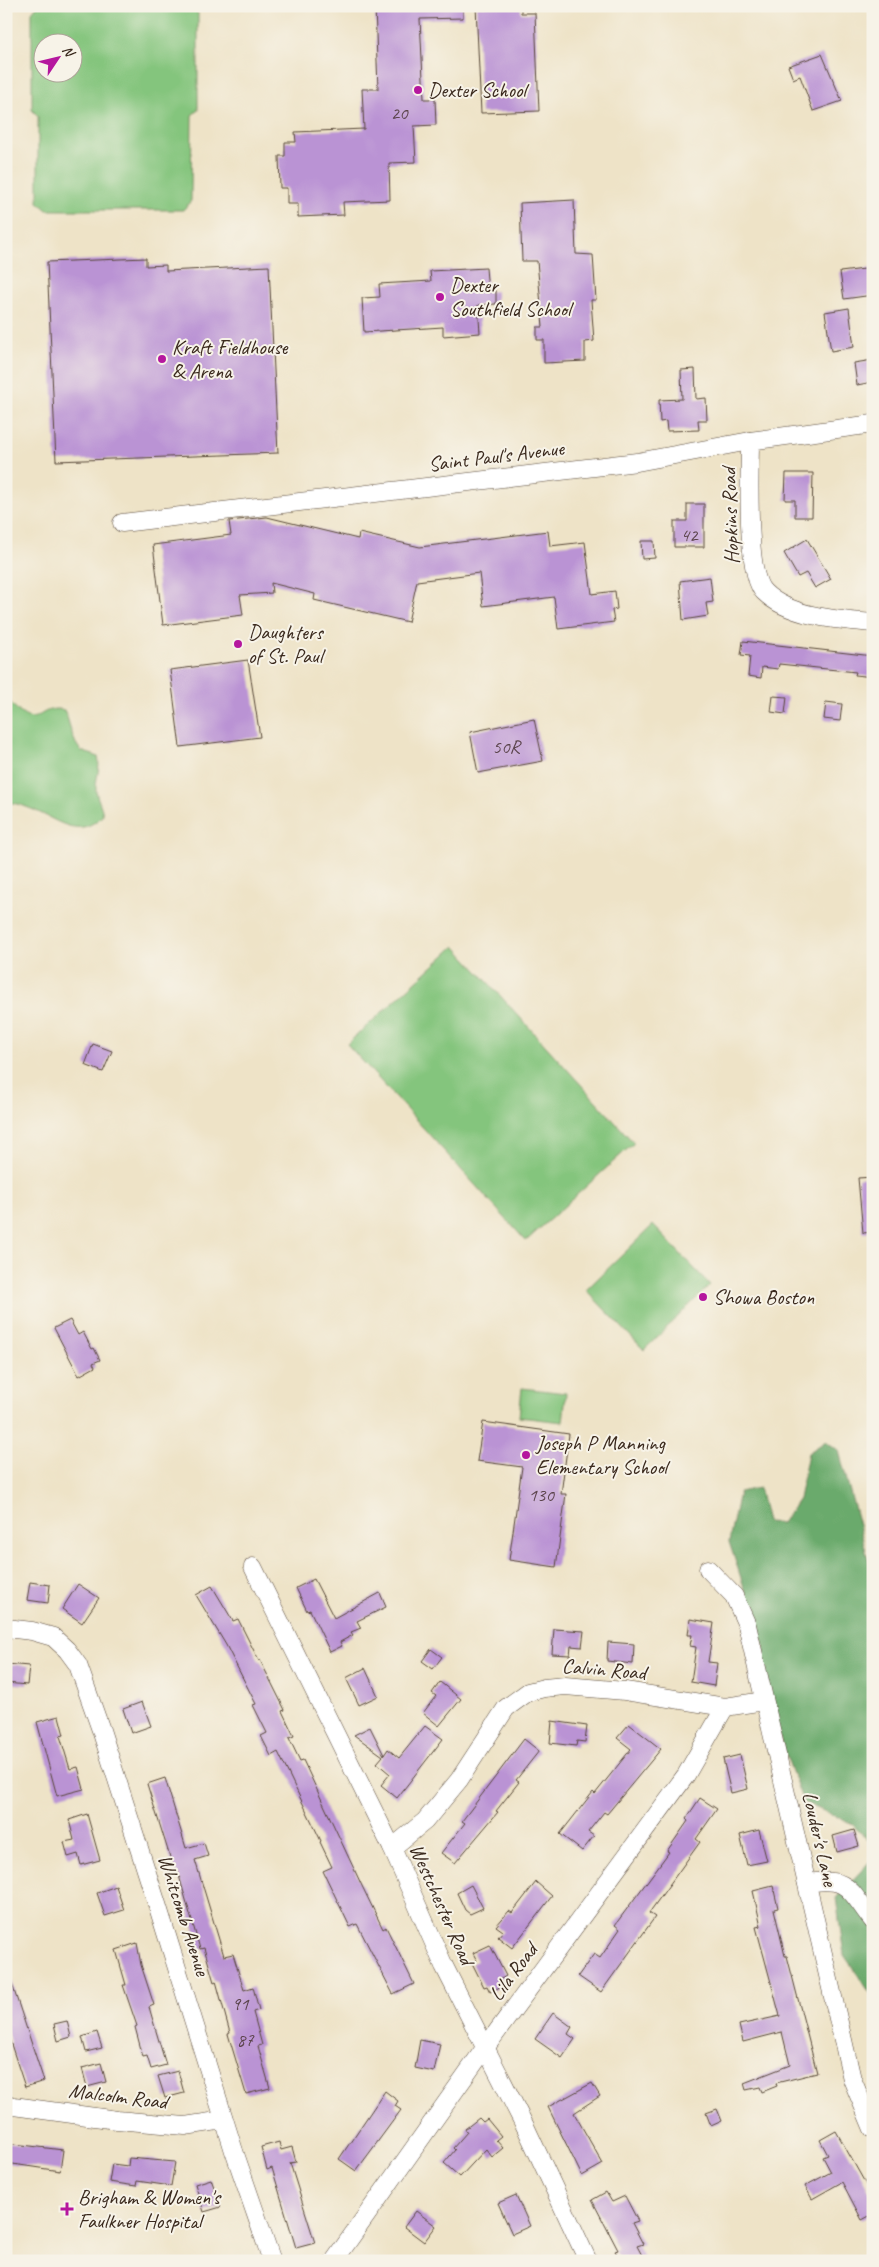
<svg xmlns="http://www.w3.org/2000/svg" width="879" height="2267" viewBox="0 0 879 2267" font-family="Caveat,sans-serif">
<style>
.green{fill:#84c57d;stroke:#60784e;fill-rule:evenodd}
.forest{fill:#6baa6c;stroke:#536a45}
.building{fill:#ba93d4}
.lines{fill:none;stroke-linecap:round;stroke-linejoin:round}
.street-casing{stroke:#564637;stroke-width:19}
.street{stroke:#fff;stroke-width:18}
.poi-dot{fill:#b5179e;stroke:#f7f3e8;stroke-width:2}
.labels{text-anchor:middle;stroke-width:4;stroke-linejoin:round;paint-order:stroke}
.number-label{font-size:19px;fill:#5b444c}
.poi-label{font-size:21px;fill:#3b2a1e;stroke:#f7f3e8;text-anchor:start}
.street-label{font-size:21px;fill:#3b2a1e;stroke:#f7f3e8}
</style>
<rect width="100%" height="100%" fill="#f7f3e8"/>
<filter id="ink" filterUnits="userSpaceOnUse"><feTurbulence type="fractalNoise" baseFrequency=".02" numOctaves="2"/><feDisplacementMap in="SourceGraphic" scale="10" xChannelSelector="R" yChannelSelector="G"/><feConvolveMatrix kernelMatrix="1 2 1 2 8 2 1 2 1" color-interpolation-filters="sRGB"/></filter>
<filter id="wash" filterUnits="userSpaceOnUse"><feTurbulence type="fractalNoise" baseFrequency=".0096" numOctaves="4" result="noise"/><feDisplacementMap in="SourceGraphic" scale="20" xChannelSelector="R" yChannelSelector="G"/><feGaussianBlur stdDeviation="1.12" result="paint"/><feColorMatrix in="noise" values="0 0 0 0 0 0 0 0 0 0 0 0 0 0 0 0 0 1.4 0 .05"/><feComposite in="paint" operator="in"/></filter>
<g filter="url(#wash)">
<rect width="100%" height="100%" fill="#eee3c7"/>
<g class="green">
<path d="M37,6H191L198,13V110L192,115L191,201L183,210H47L38,202V116L32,110V12ZM42,42H72V72H42Z"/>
<path d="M6,697C39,739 35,703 64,710C70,721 72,744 82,751C87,754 93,754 98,757C101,769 95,779 96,791C97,799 102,806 103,815C78,842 56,818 29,808C22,805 14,803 6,802Z"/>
<path d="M455,946L634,1143L526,1241L347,1044Z"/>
<path d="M653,1225L710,1285L644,1350L586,1290Z"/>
<path d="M522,1388L566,1393L563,1422L519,1417Z"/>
</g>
<g class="forest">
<path d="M826,1441L839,1451L873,1577V1846L851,1823L803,1802L764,1694V1647L729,1542L739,1492L759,1488L767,1522L782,1523L799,1499L808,1453Z"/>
<path d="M873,1858V1997L844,1955L836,1898Z"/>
</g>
<g id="blocks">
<g class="building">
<path d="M375,6H463V18L420,19L424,99H435L436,125L414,126L416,162L389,163L390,200L343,202L344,215L298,217V204H287V188H280L279,156H285V142H296L295,132L364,129L362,89H378Z"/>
<path d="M476,6H521V13H535L539,111L481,113Z"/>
<path d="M822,54L842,101L813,111L800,76L793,79L788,66Z"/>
<path d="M574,200L576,254L593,255L596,300H591L594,341L585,342V361L544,363V340H537V327H543L537,261H522L520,203Z"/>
<path d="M146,258V266L166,265V271L269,266L278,453L56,461L47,262Z"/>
<path d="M486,268L488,292L496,291V304L478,305L480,333L443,336V327L364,332L362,298L380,297L379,284L431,281L430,271Z"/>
<path d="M873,268V295L844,299L840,272Z"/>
<path d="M849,308L854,347L831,351L825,312Z"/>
<path d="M873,360V382L857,385L854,363Z"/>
<path d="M695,369L696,399L706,398L707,420H698L699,430L667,431L666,421L660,422L659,400L682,399L681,370Z"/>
<path d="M786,473H813L812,517H795V500H785Z"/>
<path d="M687,504H704V547H674V521H687Z"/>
<path d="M267,517L358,539L359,533L420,547L548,531L550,546L585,542L592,594L615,591L617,609L612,610L614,622L558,629L554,597L483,606L479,573L417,581L408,622L314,600L315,594L271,583L272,593L240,595L243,615L163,625L153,545L231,535L229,521Z"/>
<path d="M807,539L831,579L815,588L806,573L798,577L784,553Z"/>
<path d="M641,541H654L655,558L642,559Z"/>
<path d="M710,577L713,602L706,603L708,616L683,620L680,581Z"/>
<path d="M743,641L873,656V677L855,675L856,672L779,664L778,669L762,667L761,678L748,676L750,656L741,655Z"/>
<path d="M248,660L260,737L180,747L170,670Z"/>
<path d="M773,696L787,697L785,714L771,712Z"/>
<path d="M826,702L842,704L840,721L824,719Z"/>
<path d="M534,719L543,761L478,773L470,732Z"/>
<path d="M93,1044L112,1051L103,1072L85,1065Z"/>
<path d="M873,1177V1232L863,1233L858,1178Z"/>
<path d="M70,1320L78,1335L83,1332L92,1349L94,1348L100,1360L93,1363L95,1367L79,1376L54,1328Z"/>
<path d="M483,1422L569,1434L561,1494H566L556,1567L509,1560L522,1467L477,1461Z"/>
<path d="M314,1579L334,1618L380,1593L386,1607L357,1621L361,1628L351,1632L353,1635L340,1642L342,1646L330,1652L310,1610L307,1611L296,1588Z"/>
<path d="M30,1582L50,1585L48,1603L27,1600Z"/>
<path d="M78,1584L99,1598L82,1623L62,1609Z"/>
<path d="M212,1586L233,1621L238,1619L259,1661L260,1660L285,1710L282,1711L294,1736L289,1738L300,1761L303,1760L362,1886L383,1929L386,1927L414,1984L393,1994L357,1924L350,1927L323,1871L332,1867L320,1842L321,1841L278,1752L271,1756L261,1736L267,1733L253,1705L256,1704L226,1645L196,1595Z"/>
<path d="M690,1619L714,1623L708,1662L717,1663L714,1686L691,1682L696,1647L690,1646L692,1635H688Z"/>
<path d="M554,1629L584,1631L582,1647L571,1646L570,1655L552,1654Z"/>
<path d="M608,1642L634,1644L633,1664L607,1661Z"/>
<path d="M431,1649L442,1657L433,1669L422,1661Z"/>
<path d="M6,1664L29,1666L27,1685L6,1683Z"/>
<path d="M365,1668L378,1696L359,1705L346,1678Z"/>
<path d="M440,1682L461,1699L439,1726L423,1713L436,1696L432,1693Z"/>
<path d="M142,1702L151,1726L131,1733L123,1709Z"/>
<path d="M59,1716L64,1735L60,1736L70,1769L78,1767L84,1789L57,1796L37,1722Z"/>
<path d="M552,1721L587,1726L585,1742L577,1741L576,1746L550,1743Z"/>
<path d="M629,1724L661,1749L607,1814L604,1812L588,1832L594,1836L582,1851L560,1834L593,1792L595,1794L631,1749L617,1738Z"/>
<path d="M425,1726L443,1739L397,1798L381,1785L390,1774L377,1763L383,1756L354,1735L370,1727L384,1755L388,1749L399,1758Z"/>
<path d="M524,1739L539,1751L516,1780L519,1782L496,1811L498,1812L455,1863L441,1853L465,1823L462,1821Z"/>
<path d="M740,1755L748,1789L731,1793L723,1759Z"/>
<path d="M165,1778L186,1848L204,1843L208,1856L195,1860L224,1956L233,1954L244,1990L253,1987L259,2010L253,2012L262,2045L258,2046L270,2088L246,2094L228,2034L230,2033L216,1981L214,1982L204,1948L200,1949L178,1872L175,1873L147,1784Z"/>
<path d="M700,1798L717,1809L696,1839L700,1842L649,1913L655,1917L601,1992L578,1976L594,1954L600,1958L620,1929L615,1925L669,1852L667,1851L688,1821L686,1819Z"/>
<path d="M87,1814L100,1860L81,1865L78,1854L68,1857L64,1842L74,1840L69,1820Z"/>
<path d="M759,1830L767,1861L747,1865L740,1835Z"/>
<path d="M854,1830L859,1846L837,1852L833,1836Z"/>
<path d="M536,1882L552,1896L512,1948L498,1937L503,1931L496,1926L509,1911L512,1913Z"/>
<path d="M471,1885L483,1908L470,1914L465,1910L457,1893Z"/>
<path d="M116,1886L124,1910L105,1916L97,1893Z"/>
<path d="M773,1886L778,1908L774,1909L785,1956H787L817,2073L776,2083L777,2086L762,2092L760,2087L746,2090L744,2083L790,2065L782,2032L743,2042L739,2025L780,2016L756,1927L761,1926L753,1891Z"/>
<path d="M137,1943L141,1965L154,2005L149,2007L166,2065L151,2069L147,2056L143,2057L135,2027L137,2026L123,1985H126L116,1950Z"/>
<path d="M490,1945L506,1976L501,1979L504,1985L490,1992L487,1986L484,1987L472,1963L477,1961L473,1953Z"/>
<path d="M6,1975H9L44,2081L25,2087L6,2029Z"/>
<path d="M553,2013L572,2027L568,2034L575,2039L562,2058L535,2039Z"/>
<path d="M67,2021L71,2037L58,2041L54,2024Z"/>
<path d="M97,2032L102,2048L86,2052L82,2037Z"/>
<path d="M420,2040L440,2044L434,2072L415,2068Z"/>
<path d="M101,2063L106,2082L87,2087L82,2068Z"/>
<path d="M178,2071L184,2093L165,2098L158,2076Z"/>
<path d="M592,2083L600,2096L574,2113L603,2164L582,2176L548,2107Z"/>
<path d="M385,2091L398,2101L395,2106L401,2110L356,2171L339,2159Z"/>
<path d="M717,2109L722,2121L711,2126L706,2113Z"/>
<path d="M479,2118L483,2122L487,2119L501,2136L496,2140L503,2148L492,2157L486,2149L460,2177L444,2163L455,2150L453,2148L467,2132L465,2129Z"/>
<path d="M836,2131L873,2197V2214L862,2220L842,2182L812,2199L805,2186L831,2172L823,2157L828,2155L820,2140Z"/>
<path d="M279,2142L281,2150L292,2147L296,2162L290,2163L315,2243L296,2248L272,2168L267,2170L261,2147Z"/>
<path d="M6,2143L63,2150L60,2171L6,2163Z"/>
<path d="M129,2158L175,2162L171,2186L137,2181L136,2186L109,2182L112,2164L128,2166Z"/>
<path d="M211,2179L221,2207L204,2212L195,2184Z"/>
<path d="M606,2192L612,2202L625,2196L638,2221L632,2223L643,2244L637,2246L645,2261H621L615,2251L618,2250L592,2200Z"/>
<path d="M516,2195L530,2226L512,2234L498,2203Z"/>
<path d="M416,2211L436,2226L424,2242L404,2227Z"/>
</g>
</g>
</g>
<g filter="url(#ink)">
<use href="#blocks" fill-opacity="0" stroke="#564637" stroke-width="1"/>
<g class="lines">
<defs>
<g id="street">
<path d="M750,441C750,470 745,574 764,592C789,617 839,620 873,623"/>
<path d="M122,523L637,462L750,441L873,424"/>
<path d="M253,1567L392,1848L444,1966L526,2128L588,2261"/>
<path d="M708,1569L734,1596L747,1625L852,2079L873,2129"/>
<path d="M6,1628L32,1631L53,1637L67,1650L78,1665L101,1730L157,1904L234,2151L272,2261"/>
<path d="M392,1848L425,1821L459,1780L506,1708L528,1692L544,1688L565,1686L625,1691L725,1707L764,1701"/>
<path d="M807,1883C851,1876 849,1891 873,1921"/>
<path d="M6,2105L117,2120L185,2126L224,2120"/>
<path d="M334,2261L485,2048L686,1775L725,1707"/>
</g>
</defs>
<use href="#street" class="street-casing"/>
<use href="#street" class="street"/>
</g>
</g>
<g class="poi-dot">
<circle cx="418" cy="90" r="5"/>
<circle cx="440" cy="297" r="5"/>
<circle cx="162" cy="359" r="5"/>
<circle cx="238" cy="644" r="5"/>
<circle cx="703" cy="1297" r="5"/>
<circle cx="526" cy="1455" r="5"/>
<path d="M64.5 2201.5h5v5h5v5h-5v5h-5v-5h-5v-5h5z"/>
</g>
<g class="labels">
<g class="number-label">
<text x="399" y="119">20</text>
<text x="689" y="541">42</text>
<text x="506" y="753">50R</text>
<text x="541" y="1501">130</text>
<text x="240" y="2010">91</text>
<text x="245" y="2046">87</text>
</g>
<g class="poi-label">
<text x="428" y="97">Dexter School</text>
<text x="450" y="292">Dexter<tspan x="450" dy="24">Southfield School</tspan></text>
<text x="172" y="354">Kraft Fieldhouse<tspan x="172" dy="24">&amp; Arena</tspan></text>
<text x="248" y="639">Daughters<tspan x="248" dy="24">of St. Paul</tspan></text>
<text x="713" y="1304">Showa Boston</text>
<text x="536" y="1450">Joseph P Manning<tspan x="536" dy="24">Elementary School</tspan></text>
<text x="78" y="2204">Brigham &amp; Women's<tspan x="78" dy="24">Faulkner Hospital</tspan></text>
</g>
<g class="street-label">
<text transform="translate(496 456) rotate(-7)" y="7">Saint Paul's Avenue</text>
<text transform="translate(730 516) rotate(-92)" y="7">Hopkins Road</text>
<text transform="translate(604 1669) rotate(5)" y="7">Calvin Road</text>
<text transform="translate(820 1839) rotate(77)" y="7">Louder's Lane</text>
<text transform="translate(442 1904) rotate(66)" y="7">Westchester Road</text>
<text transform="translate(184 1915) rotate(72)" y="7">Whitcomb Avenue</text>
<text transform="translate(513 1972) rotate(-53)" y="7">Lila Road</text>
<text transform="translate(118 2096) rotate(7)" y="7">Malcolm Road</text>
</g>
</g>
<rect width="879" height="2267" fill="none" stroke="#f7f3e8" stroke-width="25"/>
<g transform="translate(58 58) rotate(55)"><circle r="24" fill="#f7f3e8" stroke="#aca397"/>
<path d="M0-4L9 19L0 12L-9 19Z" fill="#b5179e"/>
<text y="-8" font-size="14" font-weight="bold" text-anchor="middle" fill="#3b2a1e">N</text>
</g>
</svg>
